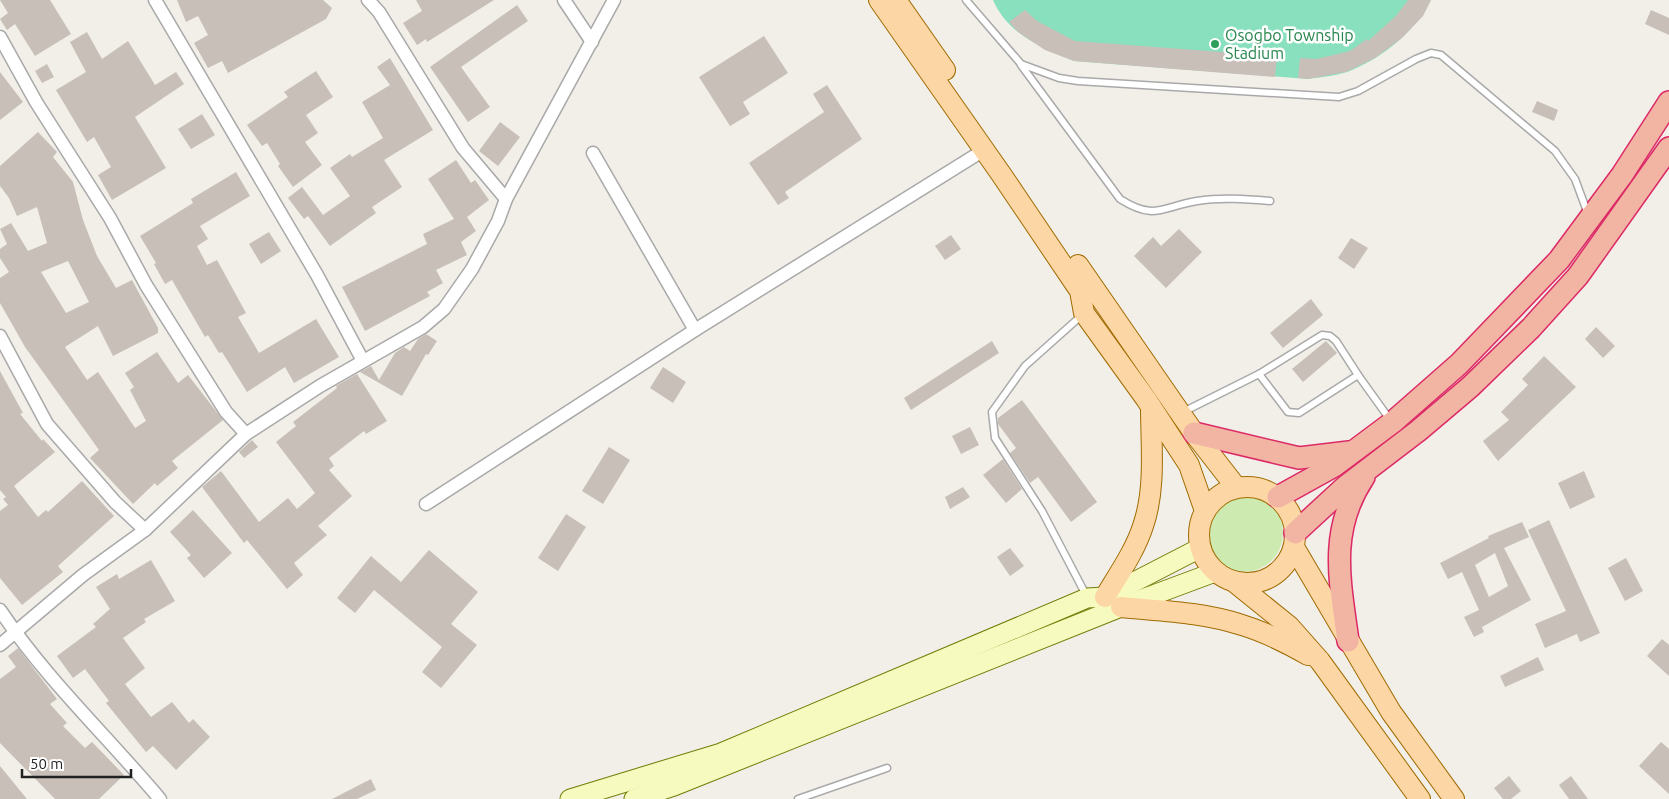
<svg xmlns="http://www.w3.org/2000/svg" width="1669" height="799" viewBox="0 0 1669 799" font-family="Ubuntu,sans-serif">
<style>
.grass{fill:#cdebb0}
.pitch{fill:#88e0be}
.building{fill:#c7bfb8;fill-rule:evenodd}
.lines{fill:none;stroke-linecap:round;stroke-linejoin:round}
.service-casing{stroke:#a9a9a9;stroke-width:9}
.minor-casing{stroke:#a9a9a9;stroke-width:15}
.secondary-casing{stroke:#707d05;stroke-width:21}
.primary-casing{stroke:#a06b00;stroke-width:22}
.trunk-casing{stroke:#dc2a67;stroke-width:24}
.service{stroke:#fff;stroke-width:6}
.minor{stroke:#fff;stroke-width:12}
.secondary{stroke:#f7fabf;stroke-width:19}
.primary{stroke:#fcd6a4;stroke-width:20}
.trunk{stroke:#f2b4a3;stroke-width:21}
.leisure-dot{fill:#2e9e5b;stroke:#fff;stroke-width:2}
.labels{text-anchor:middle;stroke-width:5;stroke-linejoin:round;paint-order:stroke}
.leisure-label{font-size:16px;fill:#27864d;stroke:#fff;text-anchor:start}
</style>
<rect width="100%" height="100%" fill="#f2efe9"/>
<circle class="grass" cx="1244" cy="533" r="39"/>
<path class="pitch" d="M993,0H1431C1414,33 1381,59 1347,72C1335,76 1321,77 1308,79L1074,61C1042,49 1007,33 993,0Z"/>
<g class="building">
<path d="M0,0H50L71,34L35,56L15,24L7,30L0,19L8,13Z"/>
<path d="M177,0H323L332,8L326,19L228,73L222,61L208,68L194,43L208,35L198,16L186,22Z"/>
<path d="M416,0H494L427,42L426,39L417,45L403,23L422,11Z"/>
<path d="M1408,0H1431L1423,16L1402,38L1375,58L1346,72L1308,79L1298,78L1300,58L1316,59L1350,51L1367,39L1368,41L1396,16Z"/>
<path d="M517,5L528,21L461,67L490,107L468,122L430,67Z"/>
<path d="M1025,10L1037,21L1075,41L1277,56L1275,77L1074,61L1045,50L1018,32L1009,22Z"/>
<path d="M1651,10L1669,18V35L1645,24Z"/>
<path d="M87,32L102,59L128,41L155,85L176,72L184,84L135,117L166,168L112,200L98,175L111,167L94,137L87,142L56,90L86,72L70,42Z"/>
<path d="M764,36L788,73L743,102L750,114L730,126L699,77Z"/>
<path d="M390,58L433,130L384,160L402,187L372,207L376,213L330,246L308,216L304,219L288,198L302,187L323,215L350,196L330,168L350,154L352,157L383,138L362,102L390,85L377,67Z"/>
<path d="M47,64L54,77L42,83L35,71Z"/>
<path d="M316,71L333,97L306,115L318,133L305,142L322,165L293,187L278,166L280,164L267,143L262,146L247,125L288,97L284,92Z"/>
<path d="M0,72L23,102L0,120Z"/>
<path d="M827,85L862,139L785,192L789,198L778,205L749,163L824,112L813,94Z"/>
<path d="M1537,101L1558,110L1554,121L1532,112Z"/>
<path d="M202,114L215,135L191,149L178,129Z"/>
<path d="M500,122L520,137L498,166L479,151Z"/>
<path d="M38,132L57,152L53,157L73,182L83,220L97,256L116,288L132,280L158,328V333L113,356L98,326L65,347L87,380L98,372L135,428L146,421L130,390L134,387L125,373L157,352L178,383L188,375L223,420L172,461L178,468L157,486L155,483L133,504L90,458L99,450L25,347L0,303V278L9,272L0,258V249L7,244L0,229L11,223L28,251L47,243L37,207L17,216L9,198L0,186V166ZM68,261L89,302L66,313L41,272Z"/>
<path d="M456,160L471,183L475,180L489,200L467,217L476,231L461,242L467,255L436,270L443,283L427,292L430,296L365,331L342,287L427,244L423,234L454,219L428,179Z"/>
<path d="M236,172L250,196L200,226L208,239L197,246L207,265L217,260L246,313L238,317L259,353L316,319L339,357L294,383L285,367L247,392L222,352L219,353L208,335L205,337L172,280L165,284L154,264L156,263L140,236L193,203L191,199Z"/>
<path d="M1179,229L1202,252L1166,288L1134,256L1153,237L1161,246Z"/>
<path d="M269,232L281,251L261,264L249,244Z"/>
<path d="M951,235L961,249L945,260L935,246Z"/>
<path d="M1351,238L1368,248L1354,269L1338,258Z"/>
<path d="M1311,299L1323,315L1283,348L1270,333Z"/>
<path d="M1596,327L1615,346L1603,358L1585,339Z"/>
<path d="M426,334L437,341L428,355L426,354L402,396L360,372L371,366L379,380L395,353L404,347L410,351L418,339Z"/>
<path d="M992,341L999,353L911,410L904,398Z"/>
<path d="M1326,341L1337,353L1303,382L1292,369Z"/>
<path d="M1544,356L1576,387L1498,461L1483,441L1509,420L1501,412L1528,385L1522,379Z"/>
<path d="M663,367L686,382L673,403L650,388Z"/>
<path d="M0,371L23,413L20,414L42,441L43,439L55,452L14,486L38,517L46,510L48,512L82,481L114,516L58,566L63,572L22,605L0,578V511L8,505L3,499L6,497L0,490Z"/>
<path d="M357,374L387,421L366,434L364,431L329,458L334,466L329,470L352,496L318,526L327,535L294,563L303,575L287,589L247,540L244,543L202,487L221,471L259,522L288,498L297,509L315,493L276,442L296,426L293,422L337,388L336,386Z"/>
<path d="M1022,400L1097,502L1071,522L1038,477L1030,483L1010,453L1016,448L998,424V418Z"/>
<path d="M970,427L979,445L961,454L952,436Z"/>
<path d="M252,440L258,447L244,458L239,452Z"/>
<path d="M609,447L630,460L603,504L582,491Z"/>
<path d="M1003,459L1022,489L1006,503L983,475Z"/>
<path d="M1584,471L1595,497L1570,509L1558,483Z"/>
<path d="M963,487L970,497L950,509L945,497Z"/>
<path d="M193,510L232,553L204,578L187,558L191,555L170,532Z"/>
<path d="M566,514L586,527L558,571L538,558Z"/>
<path d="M1549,520L1600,633L1580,642L1577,634L1545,648L1535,624L1566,611L1528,530Z"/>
<path d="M1522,522L1529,537L1504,548L1531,600L1482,627L1484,632L1474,637L1464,617L1479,610L1462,572L1448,579L1440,563L1489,538L1488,536ZM1495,553L1508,586L1489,597L1475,565Z"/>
<path d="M1010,548L1024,566L1010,576L997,557Z"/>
<path d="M429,550L478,592L451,624L477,645L441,688L422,672L442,647L374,590L355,613L337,598L371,556L401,582Z"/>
<path d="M1626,558L1643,591L1625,601L1608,568Z"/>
<path d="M151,560L175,601L144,619L146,622L123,638L145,668L125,684L151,717L172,702L189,723L193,719L210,737L176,770L153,746L146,752L106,703L109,701L85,669L73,678L57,656L96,627L93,624L110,609L96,587L117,574L119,579Z"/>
<path d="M1662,639L1669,645V676L1647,656Z"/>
<path d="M18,648L57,699L50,704L67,723L63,726L85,748L92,742L124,775L99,799H55L0,743V679L16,667L8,656Z"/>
<path d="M1538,657L1544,670L1505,687L1500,676Z"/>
<path d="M1661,742L1669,749V794L1639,766Z"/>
<path d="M0,766L27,799H0Z"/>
<path d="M1509,776L1521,791L1511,799H1503L1494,788Z"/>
<path d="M1571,776L1588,799H1569L1559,785Z"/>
<path d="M371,779L376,790L357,799H332Z"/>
</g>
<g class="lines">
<defs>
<g id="service">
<path d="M966,0L1021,64L1059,78L1078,81L1339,97L1358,91L1416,59L1431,53L1441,55L1555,151L1575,179L1588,214"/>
<path d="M1021,65L1120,199C1155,221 1161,207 1197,201C1221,197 1246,199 1270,201"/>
<path d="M1081,316L1025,366L992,412L995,438L1042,511L1086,595"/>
<path d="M1259,374L1288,412L1299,413L1358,375"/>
<path d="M1183,412L1259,374L1322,335L1330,336L1336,341L1358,375L1391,421"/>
<path d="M798,799L887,768"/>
</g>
<g id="minor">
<path d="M155,0L317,275L363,361"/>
<path d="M368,0L379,12L463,148L506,199"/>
<path d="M564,0L592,42"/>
<path d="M0,37L36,102L110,218L146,285L226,412L246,434"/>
<path d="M593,153L695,330"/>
<path d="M0,336L47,424L115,502L145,530"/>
<path d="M426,504L695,330L984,150"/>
<path d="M0,610C46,679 107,736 160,799"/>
<path d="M0,645L83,575L145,530L246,434L320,386L423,327L444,309L472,269L498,221L506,199L614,0"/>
</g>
<g id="secondary">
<path d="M570,799L721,753L1087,598L1105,597L1200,548"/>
<path d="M634,799L674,786L1121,607L1215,572"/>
</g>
<g id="primary">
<path d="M879,0L1001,174L1080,291L1084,313L1146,399L1189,465L1205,511"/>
<path d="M896,0L945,70"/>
<path d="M1078,265L1194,433L1236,487"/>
<circle cx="1247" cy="535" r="48"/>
<path d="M1294,547L1391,712L1454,799"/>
<path d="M1233,581L1289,626L1320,661L1420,799"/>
<path d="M1105,597C1118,575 1135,551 1143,526C1156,489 1151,445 1151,407"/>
<path d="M1121,607C1161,611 1203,612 1242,625C1265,632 1287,643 1308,655"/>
</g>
<g id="trunk">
<path d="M1194,433L1299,458L1349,452"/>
<path d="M1278,497L1334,466L1393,422L1459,364L1559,260L1622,175L1669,102"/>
<path d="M1295,533L1346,486L1418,431L1470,387L1531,328L1578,276L1669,148"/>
<path d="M1348,641C1340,581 1328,531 1364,477"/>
</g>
</defs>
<use href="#service" class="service-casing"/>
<use href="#minor" class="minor-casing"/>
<use href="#secondary" class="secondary-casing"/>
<use href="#primary" class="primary-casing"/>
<use href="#trunk" class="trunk-casing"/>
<use href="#service" class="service"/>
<use href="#minor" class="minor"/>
<use href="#secondary" class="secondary"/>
<use href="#primary" class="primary"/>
<use href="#trunk" class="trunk"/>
</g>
<circle class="leisure-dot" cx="1215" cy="44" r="5"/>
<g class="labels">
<g class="leisure-label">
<text x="1225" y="41">Osogbo Township<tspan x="1225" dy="18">Stadium</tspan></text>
</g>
</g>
<path d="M22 769v8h109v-8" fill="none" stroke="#222222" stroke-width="2.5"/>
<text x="30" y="769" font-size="15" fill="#222222" stroke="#ffffff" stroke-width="4" paint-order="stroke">50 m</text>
</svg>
